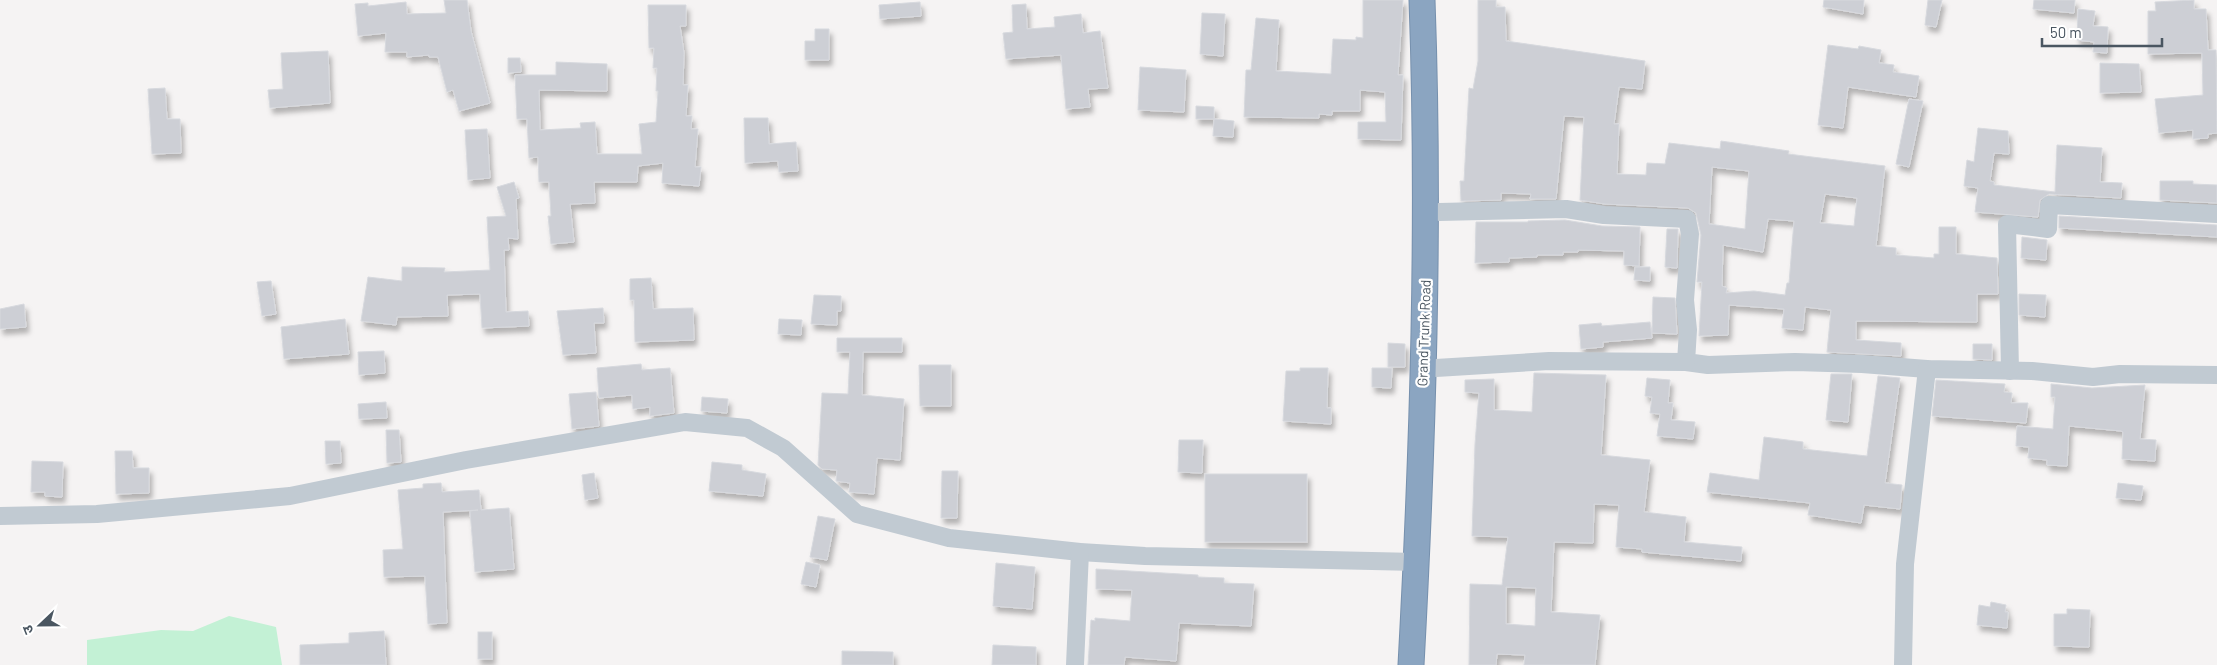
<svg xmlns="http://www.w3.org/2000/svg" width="2217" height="665" viewBox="0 0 2217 665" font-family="Barlow,'Noto Sans Devanagari',sans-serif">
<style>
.green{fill:#c3f1d5}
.building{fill:#cdcfd5;stroke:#d7d9de;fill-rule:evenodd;filter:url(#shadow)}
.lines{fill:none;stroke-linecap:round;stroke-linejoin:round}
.highway-casing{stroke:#7690ad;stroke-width:27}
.minor{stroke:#c1cad2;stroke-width:18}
.highway{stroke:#8ba5c1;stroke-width:25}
.labels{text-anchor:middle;stroke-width:4.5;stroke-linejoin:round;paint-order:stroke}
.street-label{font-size:14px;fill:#4a5661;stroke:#fff}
</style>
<defs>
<filter id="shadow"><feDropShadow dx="3" dy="5.5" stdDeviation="2.5" flood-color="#0004"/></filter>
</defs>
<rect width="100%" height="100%" fill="#f5f3f3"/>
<path class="green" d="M229,616L276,627L282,665H87V640L161,630L193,631Z"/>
<g class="building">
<path d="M444,0H467L471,31L490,103L459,111L453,90L447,92L438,57H429V55L407,57V52H385L386,33L358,36L355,4L368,3V6L406,2L407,14L446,13Z"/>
<path d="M1363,0H1403L1398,75H1403L1401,140L1358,139V122H1386L1385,92L1360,90V111H1332V115L1319,114V118L1244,117L1246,70H1251L1256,18L1279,20L1276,71L1331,74L1333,39L1356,40V37L1363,38Z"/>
<path d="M1478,0H1496V7H1505L1506,41L1645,61L1642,89L1619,87L1614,124H1619L1617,174L1646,175L1647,163L1665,164L1669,143L1720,149L1721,141L1789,151L1788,154L1885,166L1876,246L1896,248V255L1934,258V254H1939V227H1956V254L1997,258L1998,294H1977V322L1856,321V340L1901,343V356L1827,352L1831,310L1805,307L1803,330L1782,328L1784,309L1729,305L1728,335L1699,336L1702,282H1697L1701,235L1696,213L1688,208L1605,204L1580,200L1584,117L1564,116L1556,199H1530L1531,194L1501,193V200L1461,201L1460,181H1464L1469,88L1473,89L1478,61ZM1712,167L1749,171L1745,229L1709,224ZM1825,194L1857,198L1854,226L1820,223ZM1768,219L1794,221L1789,283H1787L1785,295L1754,291L1726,293L1727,288L1722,286L1723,245L1763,252Z"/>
<path d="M1824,0H1864L1863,14L1823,7Z"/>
<path d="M1928,0H1942L1936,27L1925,25Z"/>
<path d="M2034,0H2075L2074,13L2033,9Z"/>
<path d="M2194,0V9H2206L2208,50H2216L2217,133L2208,134V138L2193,139V130L2159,133L2155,99L2203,95L2202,53L2148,54V11H2156L2155,2Z"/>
<path d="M920,2L921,16L880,19L879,5Z"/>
<path d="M1026,4L1027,29L1055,27L1054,17L1081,14L1083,33L1100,31L1108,88L1088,89L1090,107L1066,109L1061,55L1006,59L1003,33L1013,32L1012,5Z"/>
<path d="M648,5H686V26H680L684,53L683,85H688L686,116H692L691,129H698L695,167H701L699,186L662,183L663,163L638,166L637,182H594L595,203L570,204L574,242L551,244L548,216H551L549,182H539L538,157L529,158L527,119H517L515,75H556V62L607,64V91L539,90L540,130L581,128L580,123L595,122L597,154H642L639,124L656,122L658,91H656L657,68H653L654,48H649Z"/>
<path d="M2078,9L2095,11L2093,26L2108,27L2107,53L2093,52L2094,42L2077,40Z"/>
<path d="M1202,13L1225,14L1223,56L1200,54Z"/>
<path d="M815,29H829V60H805V41H815Z"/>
<path d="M1828,45L1858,49L1859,46L1881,50L1879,63L1894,65L1893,72L1919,76L1916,97L1848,87L1843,128L1818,125Z"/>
<path d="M328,51L330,103L270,108L268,90L283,89L281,53Z"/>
<path d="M508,58H520L521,72L508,73Z"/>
<path d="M2100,63L2139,64L2141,92L2100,93Z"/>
<path d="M1140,67L1186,70L1184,112L1138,110Z"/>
<path d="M165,88L167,119H180L181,153L152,154L148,89Z"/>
<path d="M1909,99L1923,101L1909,167L1896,164Z"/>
<path d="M1196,106L1214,107V119H1196Z"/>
<path d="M744,118H768L769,144L796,142L798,171L779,172L778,161L745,163Z"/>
<path d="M1214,119L1234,121L1233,137L1213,136Z"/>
<path d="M1978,128L2008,131L2009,154L1994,153L1990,181L1994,182V185L2055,192L2057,145L2102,148L2100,182L2122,183L2121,198L2049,194L2040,200L2038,217L1975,212L1978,188L1964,186L1967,160L1974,162Z"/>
<path d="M487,129L490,178L468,180L465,130Z"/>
<path d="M2160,181H2193V184L2217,185V203L2160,200Z"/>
<path d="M514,182L519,198L516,199L518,239L508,238L509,250H504L506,312L528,311L529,326L482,328L480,294L447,295L448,316L397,317L396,325L361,321L368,277L402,281V267L445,268L444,272L490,270L487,217L506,216L497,187Z"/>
<path d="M2059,216L2217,225V237L2059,228Z"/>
<path d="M1565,220L1602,226L1640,227L1639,266L1624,265V251L1578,250V252H1563V255H1537V257L1509,258V262L1475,263L1476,222H1528V221Z"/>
<path d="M1667,229H1678L1677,268L1665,267Z"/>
<path d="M2022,237L2047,240L2046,260L2021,258Z"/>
<path d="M1635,267H1650V281L1634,280Z"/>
<path d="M651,278L653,309L693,308L694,340L635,342L634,300H630V279Z"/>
<path d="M271,281L276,314L262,316L257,282Z"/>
<path d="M2019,294L2046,295L2045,317L2019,315Z"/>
<path d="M814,295L841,296V311H837V325L811,324Z"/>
<path d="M1653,297L1675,298L1677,334L1652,333Z"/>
<path d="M24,304L26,327L0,329V309Z"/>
<path d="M603,308L604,323H594L596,353L563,355L557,311Z"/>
<path d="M345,319L349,354L284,359L281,327Z"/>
<path d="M779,319L802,320L801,335L778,334Z"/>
<path d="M1650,322L1652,338L1603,342V347L1581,349L1579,325L1601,323L1602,326Z"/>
<path d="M837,338H902V352H863L862,395L904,399L900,460L877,458L874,494L849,492L850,483L836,481L837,470L822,469L818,465L822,393L848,394L850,352H837Z"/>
<path d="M1388,343L1405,344V367H1388Z"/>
<path d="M1973,344H1992V360L1973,359Z"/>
<path d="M384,351L385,373L359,375L358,352Z"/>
<path d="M641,364L642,370L670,368L674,413L650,416V407L633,409L632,395L599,398L597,368Z"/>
<path d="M919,365H951V406H920Z"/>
<path d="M1300,368H1328L1327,408H1331V424L1283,421L1286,371H1300Z"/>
<path d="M1372,368H1392L1391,388L1372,387Z"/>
<path d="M1534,373L1606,375L1601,455L1650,460L1644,512L1686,517L1684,542L1742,547L1741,561L1642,552V549L1616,547L1619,505L1594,504L1593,543L1554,542L1551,612L1600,615L1595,665H1524L1525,655L1497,654L1496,665H1469L1470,584L1502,585L1508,537L1472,536L1475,444L1479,393L1465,392V380L1494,379V410L1532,412ZM1506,587L1536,588L1535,626L1506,624Z"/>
<path d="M1831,374H1852L1848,422L1826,420Z"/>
<path d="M1878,376L1900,378L1885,483L1902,485L1900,509L1864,505L1861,523L1808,515L1810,503L1707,492L1710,473L1759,480L1764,437L1803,442V449L1867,456Z"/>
<path d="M1647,378L1670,380L1668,403H1673L1671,420L1695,422L1693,439L1657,436L1660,414L1650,413L1652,397L1645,396Z"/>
<path d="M1936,380L2005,384L2004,392L2012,393L2011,403H2028L2026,423L1932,416Z"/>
<path d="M2051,384L2092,388L2145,385L2140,439L2156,440L2155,461L2122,459L2123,432L2121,431L2069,426L2067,466L2047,465V460L2028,458L2029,447L2016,446L2017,426L2053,429L2055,397H2051Z"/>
<path d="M596,392L599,426L572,429L569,394Z"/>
<path d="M702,397L728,399L727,413L701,411Z"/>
<path d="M386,402L387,418L359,419L358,404Z"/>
<path d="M386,430H399L401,462L387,463Z"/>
<path d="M1179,440H1203L1202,473L1178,472Z"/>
<path d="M325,441H340L341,463L326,464Z"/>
<path d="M115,451H132L133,468H149V493L116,494Z"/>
<path d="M32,461L63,462L62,497L45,496V492H31Z"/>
<path d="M712,462L742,465V470L766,474L763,496L709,491Z"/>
<path d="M942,471H958L957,518H941Z"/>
<path d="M594,473L598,498L585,500L582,475Z"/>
<rect x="1205" y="474" width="102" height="68"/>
<path d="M441,483L442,492L479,490L481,510L509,508L514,569L475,572L470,511L478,510L443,512L447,623L428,624L425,576L384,577L383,550L403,549L398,490L423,488V484Z"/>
<path d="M2118,483L2143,486L2141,500L2116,498Z"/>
<path d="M818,516L835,519L827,560L810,557Z"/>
<path d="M806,562L820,565L816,587L801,584Z"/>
<path d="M996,563L1035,567L1032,609L993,606Z"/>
<path d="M1096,569L1198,575V577L1224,578V583L1254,584L1251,626L1179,623L1176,661L1125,657L1124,665H1088L1091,620L1095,621V618L1130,621L1132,590L1096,589Z"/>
<path d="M1991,602L2006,605L2005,612H2008L2007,628L1977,625L1979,605L1990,607Z"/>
<path d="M2067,609L2090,610L2089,647L2054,646V614H2067Z"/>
<path d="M384,631L386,665H300V645L349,643V633Z"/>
<rect x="478" y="632" width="14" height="27"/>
<path d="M993,645L1036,647V665H992Z"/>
<path d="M842,651L893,652V665H842Z"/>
</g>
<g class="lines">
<defs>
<path id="highway" d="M1411,665C1423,443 1430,222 1422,0"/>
</defs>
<use href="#highway" class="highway-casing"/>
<g class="minor">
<path d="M1439,212L1566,209L1604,215L1687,219L1690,234L1685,300L1688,330L1686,362L1708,365L1795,362L1862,364L1927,369L2032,371L2093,377L2120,374L2217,375"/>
<path d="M1436,368L1549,361L1686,362"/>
<path d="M2010,371L2007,224L2048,229L2049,205L2217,214"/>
<path d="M0,516L97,514L290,496L466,460L685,422L747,428L783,448L857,514L949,538L1080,552L1145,556L1417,562"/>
<path d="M1075,665L1080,552"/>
<path d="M1903,665L1905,564L1927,369"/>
</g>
<use href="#highway" class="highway"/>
</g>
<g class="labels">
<g class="street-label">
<text transform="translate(1424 333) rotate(-88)" y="5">Grand Trunk Road</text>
</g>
</g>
<g transform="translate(40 625) rotate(248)" stroke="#ffffff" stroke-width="4" paint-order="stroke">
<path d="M0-4L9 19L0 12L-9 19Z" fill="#4a5661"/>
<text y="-8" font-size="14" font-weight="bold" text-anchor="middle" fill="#4a5661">उ</text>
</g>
<path d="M2042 38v8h120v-8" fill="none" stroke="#4a5661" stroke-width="2.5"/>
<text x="2050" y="38" font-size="15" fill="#4a5661" stroke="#ffffff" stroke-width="4" paint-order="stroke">50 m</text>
</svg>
